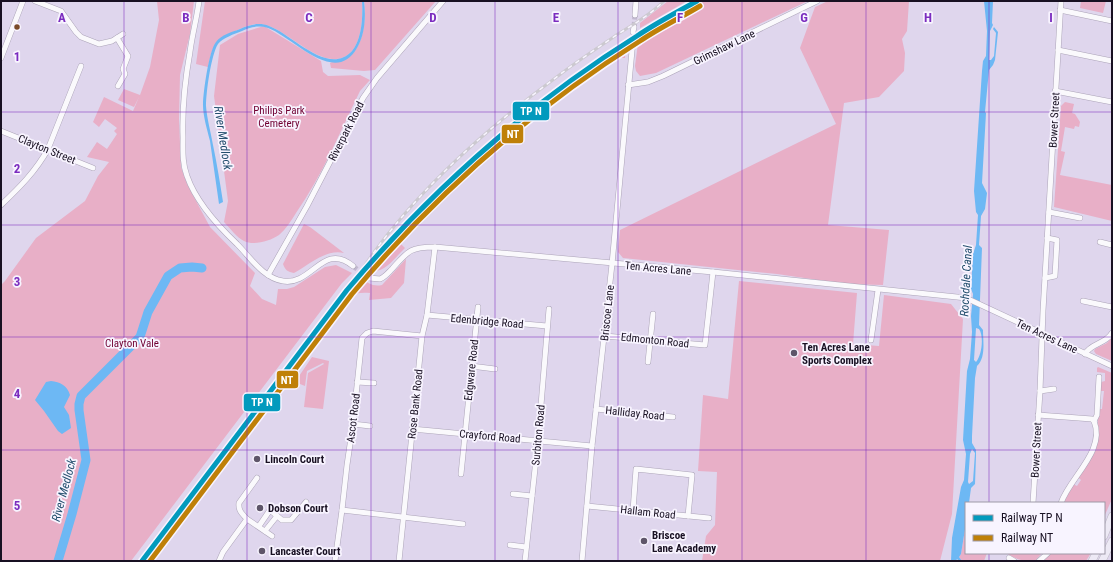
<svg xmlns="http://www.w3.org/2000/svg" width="1113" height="562" viewBox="0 0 1113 562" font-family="'Roboto Condensed',sans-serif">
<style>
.green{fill:#e8afc7}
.water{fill:#6db8f4;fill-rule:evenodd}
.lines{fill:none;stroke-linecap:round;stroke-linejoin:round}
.river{stroke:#6db8f4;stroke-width:9}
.minor-tunnel{stroke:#c1b8cf;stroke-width:5;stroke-dasharray:5 2.5;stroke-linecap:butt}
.minor-casing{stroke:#aca4b8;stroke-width:6}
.highway-casing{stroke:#bdb8c4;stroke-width:8}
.minor{stroke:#faf9fc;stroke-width:5}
.highway{stroke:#ede9f5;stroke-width:7}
.rail-casing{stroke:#ccc9d0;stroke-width:3}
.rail{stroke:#f8f4ff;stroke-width:1.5;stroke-dasharray:4.5;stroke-linecap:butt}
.rail-1-casing{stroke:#f8f4ff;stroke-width:8}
.rail-2-casing{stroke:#f8f4ff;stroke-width:8}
.rail-1{stroke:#029abd;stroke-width:5}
.rail-2{stroke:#bf8008;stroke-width:5}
.grid{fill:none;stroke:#7b2cbf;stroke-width:1;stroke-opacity:0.55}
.bus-dot{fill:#7a4b2a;stroke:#f8f4ff;stroke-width:1.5}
.poi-dot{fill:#5e5569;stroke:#f8f4ff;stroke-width:1.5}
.labels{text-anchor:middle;stroke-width:3.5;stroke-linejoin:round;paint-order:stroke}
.street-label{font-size:11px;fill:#181022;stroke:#f8f4ff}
.park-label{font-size:11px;fill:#700032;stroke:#f8f4ff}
.poi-label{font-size:11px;font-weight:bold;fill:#181022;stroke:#f8f4ff;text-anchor:start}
.water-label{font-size:12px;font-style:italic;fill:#234e6d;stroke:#f8f4ff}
.grid-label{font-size:13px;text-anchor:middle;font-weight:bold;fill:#7b2cbf;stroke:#f8f4ff;stroke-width:3.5;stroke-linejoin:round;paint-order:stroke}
.line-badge{stroke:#f8f4ff;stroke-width:1.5}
.badge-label{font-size:11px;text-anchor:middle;font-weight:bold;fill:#fff}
</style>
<rect width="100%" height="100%" fill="#dfd6ed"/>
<g class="green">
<path d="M157,1H194L190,34L180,75L179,120L181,167L187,184L210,227L255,273L250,286L262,299L276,305L278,289H287L294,287L325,267L336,265L352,273L342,283L131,561H1V285L5,281L36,238L85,201L98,176L109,162L87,157L97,142L107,149L117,134L114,131L117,128L105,119L99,127L93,122L104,97L133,111L139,97L134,107L118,100L124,89L140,95L150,67L159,20Z"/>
<path d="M205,1H362C363,16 362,39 352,51C327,78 290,30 265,25C254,22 244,27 233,32C213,41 213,46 208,67L196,64Z"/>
<path d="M364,1H436L375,70L364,71L331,68L330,63L332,62C362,63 367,24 364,1Z"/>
<path d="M668,1H687L640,28V23Z"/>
<path d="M702,1H808L656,73L640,76L636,71L635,66L639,36Z"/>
<path d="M828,1H909L907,31L902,39L905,53L904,71L879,97L844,103L828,225L889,230L883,285L846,284L777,274L623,258L618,252L620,230L836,124L800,48L815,7Z"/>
<path d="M1081,1H1106L1103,13L1080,8Z"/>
<path d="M264,26L321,61L323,72L328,76L360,75L370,80L360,91C340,132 322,176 296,213C291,221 286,229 279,235C270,241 254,246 244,241C236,237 230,228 224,222L228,201L214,96L220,45L238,34Z"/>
<path d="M626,45L625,58H619L588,76L483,156L399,242L405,248C393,259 384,276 366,270C442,184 529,107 626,45Z"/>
<path d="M1065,102L1074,104L1072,113L1075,114L1080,122L1079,127L1075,126L1074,129L1065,127L1061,151L1065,152L1060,175L1112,185V221L1054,207L1061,106Z"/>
<path d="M304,224L310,227L344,253C325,249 309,265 294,273C288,272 285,270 283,264Z"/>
<path d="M406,259L404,283L391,298L369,300L370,293C355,292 354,294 344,304L347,297L361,278C368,283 373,287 382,285Z"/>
<path d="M739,281L857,293L853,344L879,346L884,295L951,304L963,319L952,514L940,561H702L706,536L715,525L717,472L698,471L703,395L728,399Z"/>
<path d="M1112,337V361L1096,354L1094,351L1095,349L1107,343Z"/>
<path d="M312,357L329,361L323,409L304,407L308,373L324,364L323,363L307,371L305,386L295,382Z"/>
<path d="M1098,367L1112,373V499L1104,517V503H1063L1073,484L1077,486L1081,480L1078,477L1095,452L1099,409H1102L1104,391H1100L1101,382L1105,381V373L1097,372V368Z"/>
<path d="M966,523V553H987L984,561H962L959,557L961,554Z"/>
<path d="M1006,553H1042L1035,561C1022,561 1017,560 1006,553Z"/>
<path d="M1051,553H1091L1086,561H1042Z"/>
</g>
<g class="water">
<path d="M362,1H364C366,16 365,35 357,48C335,87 293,37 268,28C259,25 250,27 242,31C234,34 223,38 218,44C211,55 206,93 206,106C207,119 211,133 213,145C217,164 220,183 223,202L219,204C216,183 213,162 210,141C207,129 203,116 203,105C203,93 209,50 216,42C221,35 232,32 240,29C249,25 259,22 269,26C292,34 328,77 352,51C362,39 363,16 362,1Z"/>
<path d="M984,1H993L992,23L993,25L990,31L989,60H991L994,56L996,33L993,29L994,27L998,32L995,60L993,65L989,70L985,112L986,113L982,183L987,193L985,209L981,216L979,245L982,248L979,325L983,330C983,341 986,358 977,366L976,362C982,355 984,336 979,329L976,328L974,360L976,362L977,366L975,378L972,436V443L976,450V456L975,484L971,488L969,503H966V523L961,554L959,557L962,561H959L957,559L956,561H951L952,538L961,487L964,480L966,454L963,440L967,371L970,359L972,332L971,316L973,294L971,289L973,254L976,245L978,215L976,212L974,191L982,71L983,61L986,56L987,31ZM972,449L975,453L973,481L969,484L968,482L970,454Z"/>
<path d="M51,381C60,382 67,385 70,395L64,407L69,415L71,428L62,434L58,431L44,411L35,400L46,382Z"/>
</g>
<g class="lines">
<path class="river" d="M58,561L72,514L86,460L79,410V404L81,396L140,337L148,312L168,276L180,268L192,267L202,268"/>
<g class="minor-tunnel">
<path d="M634,27L635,15"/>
<path d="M353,266L363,274"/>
</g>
<defs>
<g id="minor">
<path d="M35,1L61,11L76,32L81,37L99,44L112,41L123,34"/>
<path d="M199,1C197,18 192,35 190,52C185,80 182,108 183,137C183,150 182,163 187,176C196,202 217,225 237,244C250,257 263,278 283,281C312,286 323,241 353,266"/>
<path d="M1060,10L1112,21"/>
<path d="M635,15L636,1"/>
<path d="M633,32L634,27"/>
<path d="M117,38L128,56L123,69L125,74L118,86"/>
<path d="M1058,50L1112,61"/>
<path d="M1,58L23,1"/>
<path d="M628,85L648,82L663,76L817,1"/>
<path d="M1055,91L1112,102"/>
<path d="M1,131L93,168"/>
<path d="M1,205C19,188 36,171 48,149L81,66"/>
<path d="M1049,212L1080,218"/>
<path d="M1100,242L1112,245"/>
<path d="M363,274L369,278L380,279C385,277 388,273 392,269C408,251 410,247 435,247L713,272L957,297L966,298L1112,366"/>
<path d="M268,275L307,206L363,98L377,78L443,1"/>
<path d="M1045,278L1055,276L1057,240L1047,238"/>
<path d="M1083,301L1112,307"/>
<path d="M427,315L547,326"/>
<path d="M605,336L705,345L713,272"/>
<path d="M871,340L878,290"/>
<path d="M1085,354C1091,343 1106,344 1112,333"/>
<path d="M648,362L653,314"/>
<path d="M471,366L495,369"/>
<path d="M357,382L374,383"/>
<path d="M1040,391L1054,389"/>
<path d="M596,409L673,417"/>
<path d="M1038,415L1092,419L1094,421"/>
<path d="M1094,421L1097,415L1099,377"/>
<path d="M353,424L370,426"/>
<path d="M412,429L592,446"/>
<path d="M461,474L478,307"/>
<path d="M513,494L532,496"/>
<path d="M1033,503L1040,391L1043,311L1061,1"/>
<path d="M1061,503C1070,477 1106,451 1094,421"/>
<path d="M587,506L709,518"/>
<path d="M342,510L463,524"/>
<path d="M633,511L636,469L692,475L688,516"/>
<path d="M247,519C242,514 238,510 239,503L257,478"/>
<path d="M259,526L270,510L282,520H291L306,502"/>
<path d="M265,531L277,516"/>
<path d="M510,545L526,547"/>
<path d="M1009,558L1014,561"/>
<path d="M219,561L223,552L247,519L272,536"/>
<path d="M335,561L342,510L347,465L353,424L362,338L367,333L373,331L422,336"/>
<path d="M399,561L422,336L427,315L435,247"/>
<path d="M525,561L538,441L549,309"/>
<path d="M582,561L592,446L612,264L633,40"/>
<path d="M1039,561L1048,553"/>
</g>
<g id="highway">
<path d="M1104,536L1112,516"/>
<path d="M1092,561L1096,553"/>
<path d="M1102,561L1112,541"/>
</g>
</defs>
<use href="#minor" class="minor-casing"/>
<use href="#highway" class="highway-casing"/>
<use href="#minor" class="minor"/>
<use href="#highway" class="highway"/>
<defs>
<path id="rail" d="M347,290C362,270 376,248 392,229C439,171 498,120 558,76C576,62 596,49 615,36C632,25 649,16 664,1"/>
</defs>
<use href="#rail" class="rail-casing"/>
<use href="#rail" class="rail"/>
<defs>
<path id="rail-1" d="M142,561L347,290C430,192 528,104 637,36C656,23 677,12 697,1"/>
<path id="rail-2" d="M150,561L352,294C434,196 532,109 640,41C659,28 680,18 700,6"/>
</defs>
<use href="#rail-1" class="rail-1-casing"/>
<use href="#rail-2" class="rail-2-casing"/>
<use href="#rail-1" class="rail-1"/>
<use href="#rail-2" class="rail-2"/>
</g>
<path class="grid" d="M124,1V561M247,1V561M371,1V561M495,1V561M618,1V561M742,1V561M866,1V561M989,1V503M1,112H1112M1,225H1112M1,337H1112M1,450H1112M989,553V561"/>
<circle class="bus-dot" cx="17" cy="27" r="3.5"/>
<g class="poi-dot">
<circle cx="794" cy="353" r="4"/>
<circle cx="257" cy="459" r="4"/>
<circle cx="260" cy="508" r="4"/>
<circle cx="644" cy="541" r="4"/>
<circle cx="262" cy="551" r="4"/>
</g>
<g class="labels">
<g class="street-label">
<text transform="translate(724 47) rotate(-26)" y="4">Grimshaw Lane</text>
<text transform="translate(1054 120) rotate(-87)" y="4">Bower Street</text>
<text transform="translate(346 131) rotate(-63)" y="4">Riverpark Road</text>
<text transform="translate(47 149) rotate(22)" y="4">Clayton Street</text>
<text transform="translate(658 268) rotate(5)" y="4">Ten Acres Lane</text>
<text transform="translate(607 313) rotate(-84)" y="4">Briscoe Lane</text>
<text transform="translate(487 321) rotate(5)" y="4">Edenbridge Road</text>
<text transform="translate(1047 336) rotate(25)" y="4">Ten Acres Lane</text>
<text transform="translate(655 340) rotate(6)" y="4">Edmonton Road</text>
<text transform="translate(471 370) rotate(-84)" y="4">Edgware Road</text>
<text transform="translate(415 404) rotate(-84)" y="4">Rose Bank Road</text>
<text transform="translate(635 413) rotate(6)" y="4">Halliday Road</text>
<text transform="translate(353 418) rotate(-83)" y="4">Ascot Road</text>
<text transform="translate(538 435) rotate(-85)" y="4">Surbiton Road</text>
<text transform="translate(490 436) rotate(5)" y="4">Crayford Road</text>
<text transform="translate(1036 450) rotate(-87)" y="4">Bower Street</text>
<text transform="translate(648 512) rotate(6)" y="4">Hallam Road</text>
</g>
<g class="park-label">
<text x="279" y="114">Philips Park<tspan x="279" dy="13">Cemetery</tspan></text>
<text x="132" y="347">Clayton Vale</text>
</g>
<g class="poi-label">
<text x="802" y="351">Ten Acres Lane<tspan x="802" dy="13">Sports Complex</tspan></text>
<text x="265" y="463">Lincoln Court</text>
<text x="268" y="512">Dobson Court</text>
<text x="652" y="539">Briscoe<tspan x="652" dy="13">Lane Academy</tspan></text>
<text x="270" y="555">Lancaster Court</text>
</g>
<g class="water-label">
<text transform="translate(223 138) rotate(81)" y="4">River Medlock</text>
<text transform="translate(966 281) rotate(-87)" y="4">Rochdale Canal</text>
<text transform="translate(64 490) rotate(-75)" y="4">River Medlock</text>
</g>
</g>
<g class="grid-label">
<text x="62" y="22">A</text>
<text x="186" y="22">B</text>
<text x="309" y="22">C</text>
<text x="433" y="22">D</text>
<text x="556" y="22">E</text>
<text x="680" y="22">F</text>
<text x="804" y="22">G</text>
<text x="928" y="22">H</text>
<text x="1051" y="22">I</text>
<text x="17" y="61">1</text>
<text x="17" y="173">2</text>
<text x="17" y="286">3</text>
<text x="17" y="398">4</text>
<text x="17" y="510">5</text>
</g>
<g class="line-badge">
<rect x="512" y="101" width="38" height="20" rx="4" fill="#029abd"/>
<rect x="501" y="124" width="23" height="20" rx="4" fill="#bf8008"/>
<rect x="276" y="370" width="23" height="19" rx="4" fill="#bf8008"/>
<rect x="243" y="393" width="38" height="19" rx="4" fill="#029abd"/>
</g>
<g class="badge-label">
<text x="531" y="115">TP N</text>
<text x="513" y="138">NT</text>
<text x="287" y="384">NT</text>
<text x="262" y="406">TP N</text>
</g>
<rect width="1113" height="562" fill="none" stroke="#181022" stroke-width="4"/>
<rect x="965" y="502" width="140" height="52" fill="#f8f4ff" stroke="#9e99a7"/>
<rect x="973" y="515" width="20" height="6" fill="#029abd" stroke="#9e99a7"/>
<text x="1001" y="522" font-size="12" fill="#181022">Railway TP N</text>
<rect x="973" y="535" width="20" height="6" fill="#bf8008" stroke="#9e99a7"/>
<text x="1001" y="542" font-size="12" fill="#181022">Railway NT</text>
</svg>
